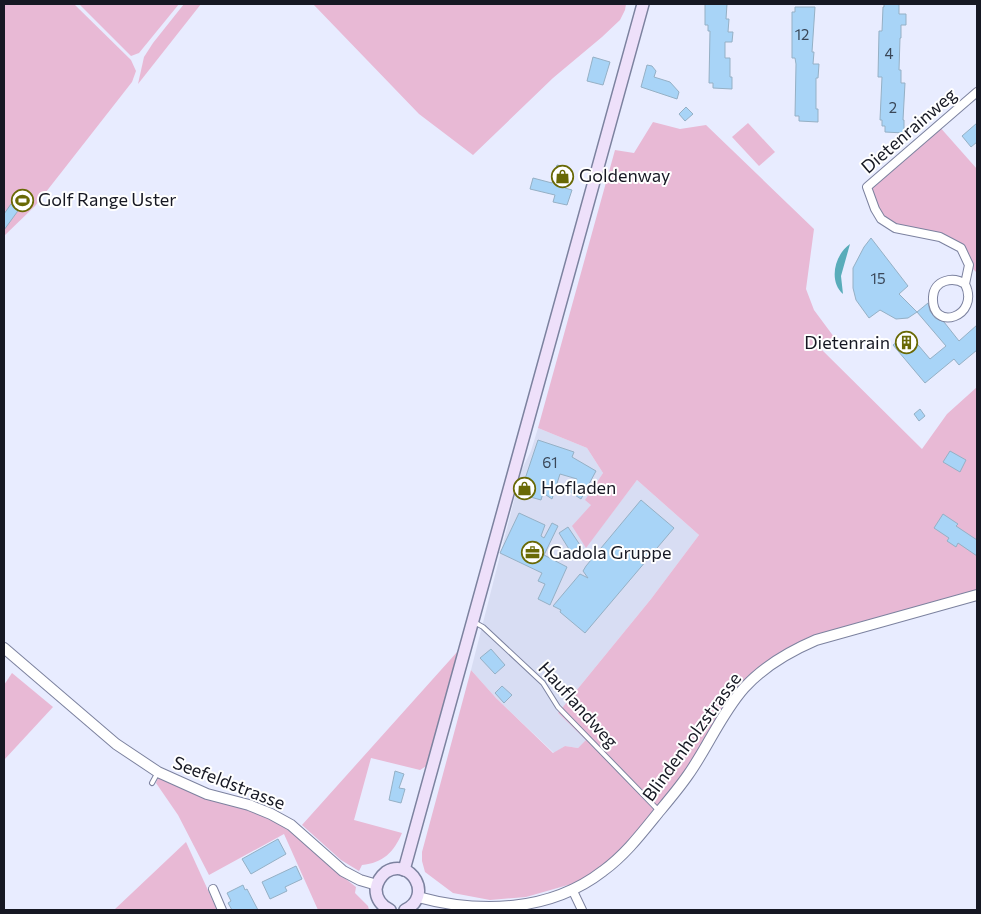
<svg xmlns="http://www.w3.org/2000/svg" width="981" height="914" viewBox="0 0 981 914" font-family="Commissioner,sans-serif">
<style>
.built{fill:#d8ddf3}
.green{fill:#e8b9d5}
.water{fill:#59acba}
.building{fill:#a8d4f7;stroke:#95b0c5}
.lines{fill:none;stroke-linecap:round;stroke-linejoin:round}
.service-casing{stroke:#7c829f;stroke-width:6}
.minor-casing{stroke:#7c829f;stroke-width:10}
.tertiary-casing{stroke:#7c829f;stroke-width:12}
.secondary-casing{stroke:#7c829f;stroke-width:14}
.service{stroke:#fff;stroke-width:4}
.minor{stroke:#fff;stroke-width:8}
.tertiary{stroke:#fff;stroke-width:10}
.secondary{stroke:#eee0fa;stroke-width:11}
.labels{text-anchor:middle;stroke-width:4;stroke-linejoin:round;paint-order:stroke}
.number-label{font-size:15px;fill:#3a4758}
.street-label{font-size:18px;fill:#161823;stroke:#fff}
.poi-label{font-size:18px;fill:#161823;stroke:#fff;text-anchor:start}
</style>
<rect width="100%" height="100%" fill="#e8ecff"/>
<path class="built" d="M538,428L587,448L603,473L586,499L591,504L586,547L637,480L699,535L651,599L558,713L587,740L578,748L565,746L554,753L496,698L471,670L522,469L531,451Z"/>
<g class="green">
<path d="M4,4H74L131,60L136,71L132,82L35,206L4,236Z"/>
<path d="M79,4H179L139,53L131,56Z"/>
<path d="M184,4H201L138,84L144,57L153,43Z"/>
<path d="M313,4H626L625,10L620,20L602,37L553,78L473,155L419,114Z"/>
<path d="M653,122L680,129L706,125L814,229L806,289L814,310L834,337L820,348L922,449L947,414L977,387V595L816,640L758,674L704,750L629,848L586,882L568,885L526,897L490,900L453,893L425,872L422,861V852L471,670L496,698L553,753L565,746L578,748L586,740L558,713L651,599L699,535L637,480L586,548L572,526L591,505L585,500L603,473L587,448L538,428L615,150L634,153Z"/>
<path d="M748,123L775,152L759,166L732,137Z"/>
<path d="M938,125L977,169V273L969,265L961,248L940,237L914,232L881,219L867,187Z"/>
<path d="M458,651L428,765L420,770L371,758L354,820L402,833C394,852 383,863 362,865L359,871L341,860L302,825Z"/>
<path d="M12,673L53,707L4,760V685Z"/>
<path d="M158,778L204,798L247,810L272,819L299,838L333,869L356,887L355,893L368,906L369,910H318L284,834L209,875L178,815L156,783Z"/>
<path d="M186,842L217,910H114Z"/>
</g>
<path class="water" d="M850,244L841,276L843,294C828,281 835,254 850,244Z"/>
<g class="building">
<path d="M705,4H727L726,19H729L728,32H733L732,42H725V58H730V77H732V89L713,88V83H709L710,31H708V25H705Z"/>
<path d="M884,4H899V14H906V25H901V38H900L899,70H901V83H905L903,120H904V133L885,132V126H882V120H880L882,77H878L879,31H882L883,7H884Z"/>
<path d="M795,7H815L812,52H814L813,64H819L818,78H816V109H818V122L799,121V116H795L796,64L795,58H792V12H795Z"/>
<path d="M593,57L610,62L603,85L587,81Z"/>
<path d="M647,65L652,66L656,71L654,77L670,82L679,92L677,99L641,87Z"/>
<path d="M686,107L693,114L685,121L679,114Z"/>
<path d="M977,123V142L971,147L962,136Z"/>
<path d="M557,165L570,168L565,188L572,190L567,205L553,202L555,195L530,189L533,178L552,183Z"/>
<path d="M11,204L20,208L4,230V214Z"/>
<path d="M871,238L908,286L899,294L917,312L908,318L896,319L880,310L869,318L856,300L853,288V268L864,247Z"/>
<path d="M928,303L930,311L935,318L944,322L959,341L977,325V350L959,365L954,359L925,383L893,345L904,336L909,342L913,339L930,359L946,346L917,312Z"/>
<path d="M920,409L925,416L919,421L914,414Z"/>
<path d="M538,440L574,452L572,457L596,471L581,499L570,492L577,479L560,474L552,499L543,493L541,500L520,494Z"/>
<path d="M950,451L966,460L960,472L943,462Z"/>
<path d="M641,500L674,528L585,633L560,612L561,610L553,606L580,574L588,578L583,571L586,566Z"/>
<path d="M519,513L545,525L541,536L544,538L552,523L558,526L544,555L567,567L550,605L538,599L545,584L538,581L542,573L500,553Z"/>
<path d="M943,514L958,524L956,526L977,540V556L958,543L956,547L947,541L949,538L934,528Z"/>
<path d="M568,527L582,548L572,554L559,533Z"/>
<path d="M491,649L505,665L495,674L480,658Z"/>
<path d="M502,686L512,695L504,703L495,693Z"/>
<path d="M395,771L404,774L399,788L405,789L401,803L389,800Z"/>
<path d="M278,839L286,854L251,874L242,859Z"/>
<path d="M296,866L302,879L285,887L287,891L270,899L262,882Z"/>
<path d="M243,885L245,890L247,889L258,910H232L228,903L231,901L227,893Z"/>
</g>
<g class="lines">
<defs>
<g id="service">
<path d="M474,622L483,627L543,683L558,707L659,811"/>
<path d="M152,783L158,772"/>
</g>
<g id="minor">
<path d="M965,284C953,276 934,280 933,297C931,333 981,317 965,284L969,265L961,248L940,237L895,228L881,219L875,209L867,187L977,92"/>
<path d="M213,889L222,910"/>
<path d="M572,889L582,910"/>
</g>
<g id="tertiary">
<path d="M4,648L116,744L158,772L207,794L249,805L271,814L291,825L343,871L360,880L377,885"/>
<path d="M418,897C480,914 550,912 603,871C625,855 641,834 658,813C668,801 679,788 688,775C708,747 721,714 744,688C764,666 788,652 816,640L977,595"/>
</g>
<g id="secondary">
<path d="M404,870L643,4"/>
<path d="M390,910C382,906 376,899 376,889C377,882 381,876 386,872C411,857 434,896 405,910"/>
</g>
</defs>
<use href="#service" class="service-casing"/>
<use href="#minor" class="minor-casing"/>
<use href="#tertiary" class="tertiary-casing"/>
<use href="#secondary" class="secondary-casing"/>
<use href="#service" class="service"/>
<use href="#minor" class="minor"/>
<use href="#tertiary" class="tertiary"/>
<use href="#secondary" class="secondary"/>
</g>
<defs>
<symbol id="shop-ring" viewBox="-11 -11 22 22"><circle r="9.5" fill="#fff" stroke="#696905" stroke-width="1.5"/><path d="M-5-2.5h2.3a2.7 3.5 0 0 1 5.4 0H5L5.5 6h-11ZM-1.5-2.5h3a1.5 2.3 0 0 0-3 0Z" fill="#696905"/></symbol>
<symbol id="stadium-ring" viewBox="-11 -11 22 22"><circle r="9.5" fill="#fff" stroke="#696905" stroke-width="1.5"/><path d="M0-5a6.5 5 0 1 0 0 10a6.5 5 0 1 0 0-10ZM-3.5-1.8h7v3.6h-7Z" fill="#696905"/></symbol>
<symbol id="building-ring" viewBox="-11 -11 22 22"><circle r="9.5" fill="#fff" stroke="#696905" stroke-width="1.5"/><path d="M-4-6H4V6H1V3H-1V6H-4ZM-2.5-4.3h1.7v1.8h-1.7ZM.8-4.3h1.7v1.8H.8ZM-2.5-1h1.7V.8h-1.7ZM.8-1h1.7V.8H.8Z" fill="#696905"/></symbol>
<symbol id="office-ring" viewBox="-11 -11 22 22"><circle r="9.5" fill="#fff" stroke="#696905" stroke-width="1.5"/><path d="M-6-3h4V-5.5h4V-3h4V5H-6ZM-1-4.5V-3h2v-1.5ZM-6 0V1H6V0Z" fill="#696905"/></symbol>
</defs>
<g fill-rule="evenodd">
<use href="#shop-ring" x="550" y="164" width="25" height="25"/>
<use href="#stadium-ring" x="10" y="188" width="25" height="25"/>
<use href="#building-ring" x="894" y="330" width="25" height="25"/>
<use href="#shop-ring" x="512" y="476" width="25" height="25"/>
<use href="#office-ring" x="520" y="540" width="25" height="25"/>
</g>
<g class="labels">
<g class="number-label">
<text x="802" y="40">12</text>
<text x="889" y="59">4</text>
<text x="893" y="113">2</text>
<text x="878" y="284">15</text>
<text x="550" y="468">61</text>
</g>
<g class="street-label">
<text transform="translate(909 131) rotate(-41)" y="6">Dietenrainweg</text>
<text transform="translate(578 705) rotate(48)" y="6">Hauflandweg</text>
<text transform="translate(692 737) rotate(-54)" y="6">Blindenholzstrasse</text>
<text transform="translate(229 783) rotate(21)" y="6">Seefeldstrasse</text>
</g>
<g class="poi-label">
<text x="579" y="182">Goldenway</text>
<text x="38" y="206">Golf Range Uster</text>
<text x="890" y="349" text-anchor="end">Dietenrain</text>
<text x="541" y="494">Hofladen</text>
<text x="549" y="559">Gadola Gruppe</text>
</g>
</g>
<rect width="981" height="914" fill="none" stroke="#161823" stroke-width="10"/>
</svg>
